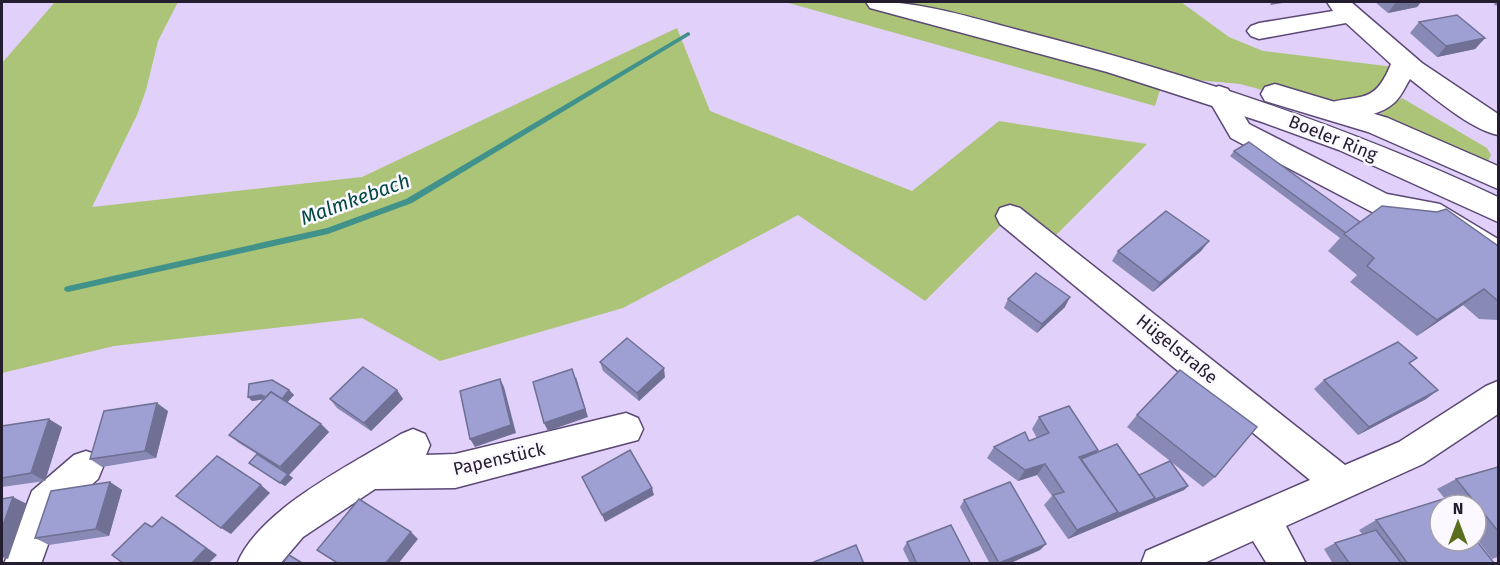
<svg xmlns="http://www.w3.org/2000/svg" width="1500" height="565" viewBox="0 0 1500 565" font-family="'Fira Sans',sans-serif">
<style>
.green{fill:#acc477}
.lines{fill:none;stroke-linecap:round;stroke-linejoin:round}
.stream{fill:#42928c;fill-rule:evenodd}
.minor-casing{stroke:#5b4874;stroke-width:3}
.major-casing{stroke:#5b4874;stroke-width:3}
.minor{fill:#fff;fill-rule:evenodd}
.major{fill:#fff;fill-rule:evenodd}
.wall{fill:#888ab5}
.shaded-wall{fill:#6f7094}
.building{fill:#9ea0d3;stroke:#6f7094;stroke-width:1.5}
.labels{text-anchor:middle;stroke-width:5;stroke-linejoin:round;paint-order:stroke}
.street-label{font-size:18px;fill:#241c2f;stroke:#fbf9ff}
.water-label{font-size:20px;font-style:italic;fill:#004a42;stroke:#fbf9ff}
</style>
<rect width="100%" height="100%" fill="#e1d1fa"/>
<g class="green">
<path d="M55,2H178L158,41L146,90L137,115L92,207L362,177L677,28L710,111L912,191L999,121L1147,144L1047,244L1010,216L925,301L798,215L623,308L440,361L362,318L114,346L2,373V63Z"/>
<path d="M785,2H1181L1229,37L1263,51L1394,67L1396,86L1334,110L1240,84L1164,77L1155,106Z"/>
<path d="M1402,98L1487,148L1491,155L1488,161L1379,115Z"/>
</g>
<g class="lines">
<path class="stream" d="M688,32L690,33V35L412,203L328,234L68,292L65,291L64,289L65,287L68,286L327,228L406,199Z"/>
<defs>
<g id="minor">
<path d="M1327,2H1351L1422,63L1498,114V135C1470,129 1433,97 1410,79C1405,87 1401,97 1394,103C1379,117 1344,122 1325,116L1321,110L1325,104C1361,93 1374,106 1391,64L1346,23L1259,39L1251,36L1247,31L1251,26L1259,23L1333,11Z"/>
<path d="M1219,86L1228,89L1249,124L1387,194L1440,204L1498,239V265L1488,261L1423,222L1372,212L1231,138L1206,95L1210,89Z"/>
<path d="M1010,205L1020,208L1345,465L1399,442L1486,386L1498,381V414L1423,464L1286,526L1306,564H1267L1253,541L1202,564H1141L1146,551L1310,480L1000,224L996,216L1000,208Z"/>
<path d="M626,413L638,418L643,429L638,440L455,488L375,489L303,537L280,564H237C259,509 351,465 401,434L413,429L425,434L430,445L426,455L455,454Z"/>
<path d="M86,451L98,455L103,467L98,479L59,514L41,564H4L32,491L74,455Z"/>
</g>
<g id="major">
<path d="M866,2C918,0 972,18 1022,31C1186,73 1345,125 1498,197V222L1339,150L1262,122L1107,72L870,8Z"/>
<path d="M1275,84L1388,118L1498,166V189L1368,132L1265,101L1261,94L1265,87Z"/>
</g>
</defs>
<use href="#minor" class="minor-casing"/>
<use href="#major" class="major-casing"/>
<use href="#minor" class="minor"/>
<use href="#major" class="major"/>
</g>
<g class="wall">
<path d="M1375,2H1421L1417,7L1388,13Z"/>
<path d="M1495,2H1498V6L1494,5Z"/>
<path d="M1419,22L1485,38L1475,49L1437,57L1410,33Z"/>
<path d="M1234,151L1360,222L1498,246V320L1479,319L1463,305L1417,336L1350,282L1357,275L1328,251L1340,238L1230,156Z"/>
<path d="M1209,241L1201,251L1153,292L1112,261L1118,251Z"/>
<path d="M1008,299L1065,307L1037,333L1004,308Z"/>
<path d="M600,362L665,377L639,401L603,371Z"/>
<path d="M1410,364L1438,390L1426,399L1358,435L1314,389L1324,380Z"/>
<path d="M289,390L294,395L287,402L321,424L329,432L289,475L293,478L285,486L249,463L257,454L239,443L229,435L264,399L252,401L248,397Z"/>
<path d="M397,390L403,399L371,431L337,408L330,399Z"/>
<path d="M168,411L156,458L102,467L90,459Z"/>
<path d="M1137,415L1215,477L1203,487L1127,427Z"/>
<path d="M1039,417L1098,450L1095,453L1139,475L1188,486L1184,490L1068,539L1044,505L1052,496L1037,475L1018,481L987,458L994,447L1029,441L1037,438L1032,429Z"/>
<path d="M2,426L62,427L45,481L2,487Z"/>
<path d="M1498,467V557L1492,559L1476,538V505H1450L1437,489L1456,479Z"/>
<path d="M110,482L122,490L109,536L49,545L35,538Z"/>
<path d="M964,500L1046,544L1040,550L1008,564H990L960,507Z"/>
<path d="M1376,520L1493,564H1333L1324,549L1335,543L1362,534L1359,530Z"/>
<path d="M907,542L971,564H910L903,549Z"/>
</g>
<g class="shaded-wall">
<path d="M1272,2H1289L1270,5Z"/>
<path d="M1396,2H1421L1417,7L1388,13Z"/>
<path d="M1485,38L1475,49L1437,57L1446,46Z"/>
<path d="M1209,241L1201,251L1153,292L1160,283Z"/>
<path d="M1484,289L1463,305L1417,336L1437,320Z"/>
<path d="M1070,297L1065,307L1037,333L1042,324Z"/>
<path d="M664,368L665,377L639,401L637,393Z"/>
<path d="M576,377L588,417L548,431L544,423Z"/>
<path d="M500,379L504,387L516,433L475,447L470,439Z"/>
<path d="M289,390L294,395L286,404L281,400Z"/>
<path d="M397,390L403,399L371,431L364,423Z"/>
<path d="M1438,390L1426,399L1358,435L1369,427Z"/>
<path d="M261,395L266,399L252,401L248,397Z"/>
<path d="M157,403L168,411L156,458L145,451Z"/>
<path d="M49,419L62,427L45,481L31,473Z"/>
<path d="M321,424L329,432L289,475L293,478L285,486L280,483L288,474L280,467Z"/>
<path d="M1098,450L1089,461L1077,460L1079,457Z"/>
<path d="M1045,464L1037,475L1018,481L1025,470Z"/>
<path d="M110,482L122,490L109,536L96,529Z"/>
<path d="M261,485L270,493L231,534L221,528Z"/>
<path d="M1188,486L1184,490L1068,539L1077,530L1155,498Z"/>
<path d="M652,488L654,495L605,522L602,515Z"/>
<path d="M13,497L27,504L8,559L2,557V528Z"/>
<path d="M162,517L174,524L217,555L208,564H191Z"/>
<path d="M411,532L418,539L398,564H385Z"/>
<path d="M1046,544L1040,550L1008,564H998Z"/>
</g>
<g class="building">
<path d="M1457,15L1485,38L1446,46L1419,22Z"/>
<path d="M1249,142L1360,222L1346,233L1234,151Z"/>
<path d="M1382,206L1437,212L1446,209L1498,246V301L1484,289L1437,320L1367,266L1374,258L1344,234Z"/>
<path d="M1166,211L1209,241L1160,283L1118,251Z"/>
<path d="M1036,273L1070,297L1042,324L1008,299Z"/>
<path d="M627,338L664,368L637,393L600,362Z"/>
<path d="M1398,342L1417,358L1409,363L1438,390L1369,427L1324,380Z"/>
<path d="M363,367L397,390L364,423L330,399Z"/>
<path d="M572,369L585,409L544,423L533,382Z"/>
<path d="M1180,370L1257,427L1215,477L1137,415Z"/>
<path d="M500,379L511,425L470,439L460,391Z"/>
<path d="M272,380L289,390L282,399L271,392L266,397L261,395L248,397L249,384Z"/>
<path d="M271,392L321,424L280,467L229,435Z"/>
<path d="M157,403L145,451L90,459L104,411Z"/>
<path d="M1069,406L1098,450L1079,457L1118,512L1077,530L1053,495L1064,492L1045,464L1025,470L994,447L1025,432L1029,441L1049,433L1039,417Z"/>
<path d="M49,419L31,473L2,478V426Z"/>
<path d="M1117,444L1155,498L1115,515L1118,512L1081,459Z"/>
<path d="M630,450L652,488L602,515L582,477Z"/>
<path d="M257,454L288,474L280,483L249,463Z"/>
<path d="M217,456L261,485L221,528L176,496Z"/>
<path d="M1170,461L1188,486L1151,501L1155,498L1139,475Z"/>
<path d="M1498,467V531L1456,479Z"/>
<path d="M110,482L96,529L35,538L51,491Z"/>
<path d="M1010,482L1046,544L999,563L964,500Z"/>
<path d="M13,497L2,528V499Z"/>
<path d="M359,499L411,532L385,564H339L317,550Z"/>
<path d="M1443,499L1448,505H1440V541L1476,540L1494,563L1408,564L1376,520Z"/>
<path d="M162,517L206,548L191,564H124L112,555L145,523L152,527Z"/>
<path d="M951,525L971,564H917L907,542Z"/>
<path d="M1376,530L1402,564H1350L1335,543Z"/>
<path d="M856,545L864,564H809Z"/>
<path d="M289,555L304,564H282Z"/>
</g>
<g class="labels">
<g class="street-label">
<text transform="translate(1333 138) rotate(22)" y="6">Boeler Ring</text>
<text transform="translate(1177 349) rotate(39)" y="6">Hügelstraße</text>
<text transform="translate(499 459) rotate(-13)" y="6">Papenstück</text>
</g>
<g class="water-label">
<text transform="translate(355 199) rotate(-20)" y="7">Malmkebach</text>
</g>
</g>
<rect width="1500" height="565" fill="none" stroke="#241c2f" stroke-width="6"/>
<g transform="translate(1458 523)"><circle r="28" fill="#fbf9ff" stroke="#a5a1ac" stroke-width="1.5"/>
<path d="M0-4.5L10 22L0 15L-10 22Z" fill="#5a6f1e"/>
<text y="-9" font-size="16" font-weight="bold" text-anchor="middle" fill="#241c2f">N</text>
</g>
</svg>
